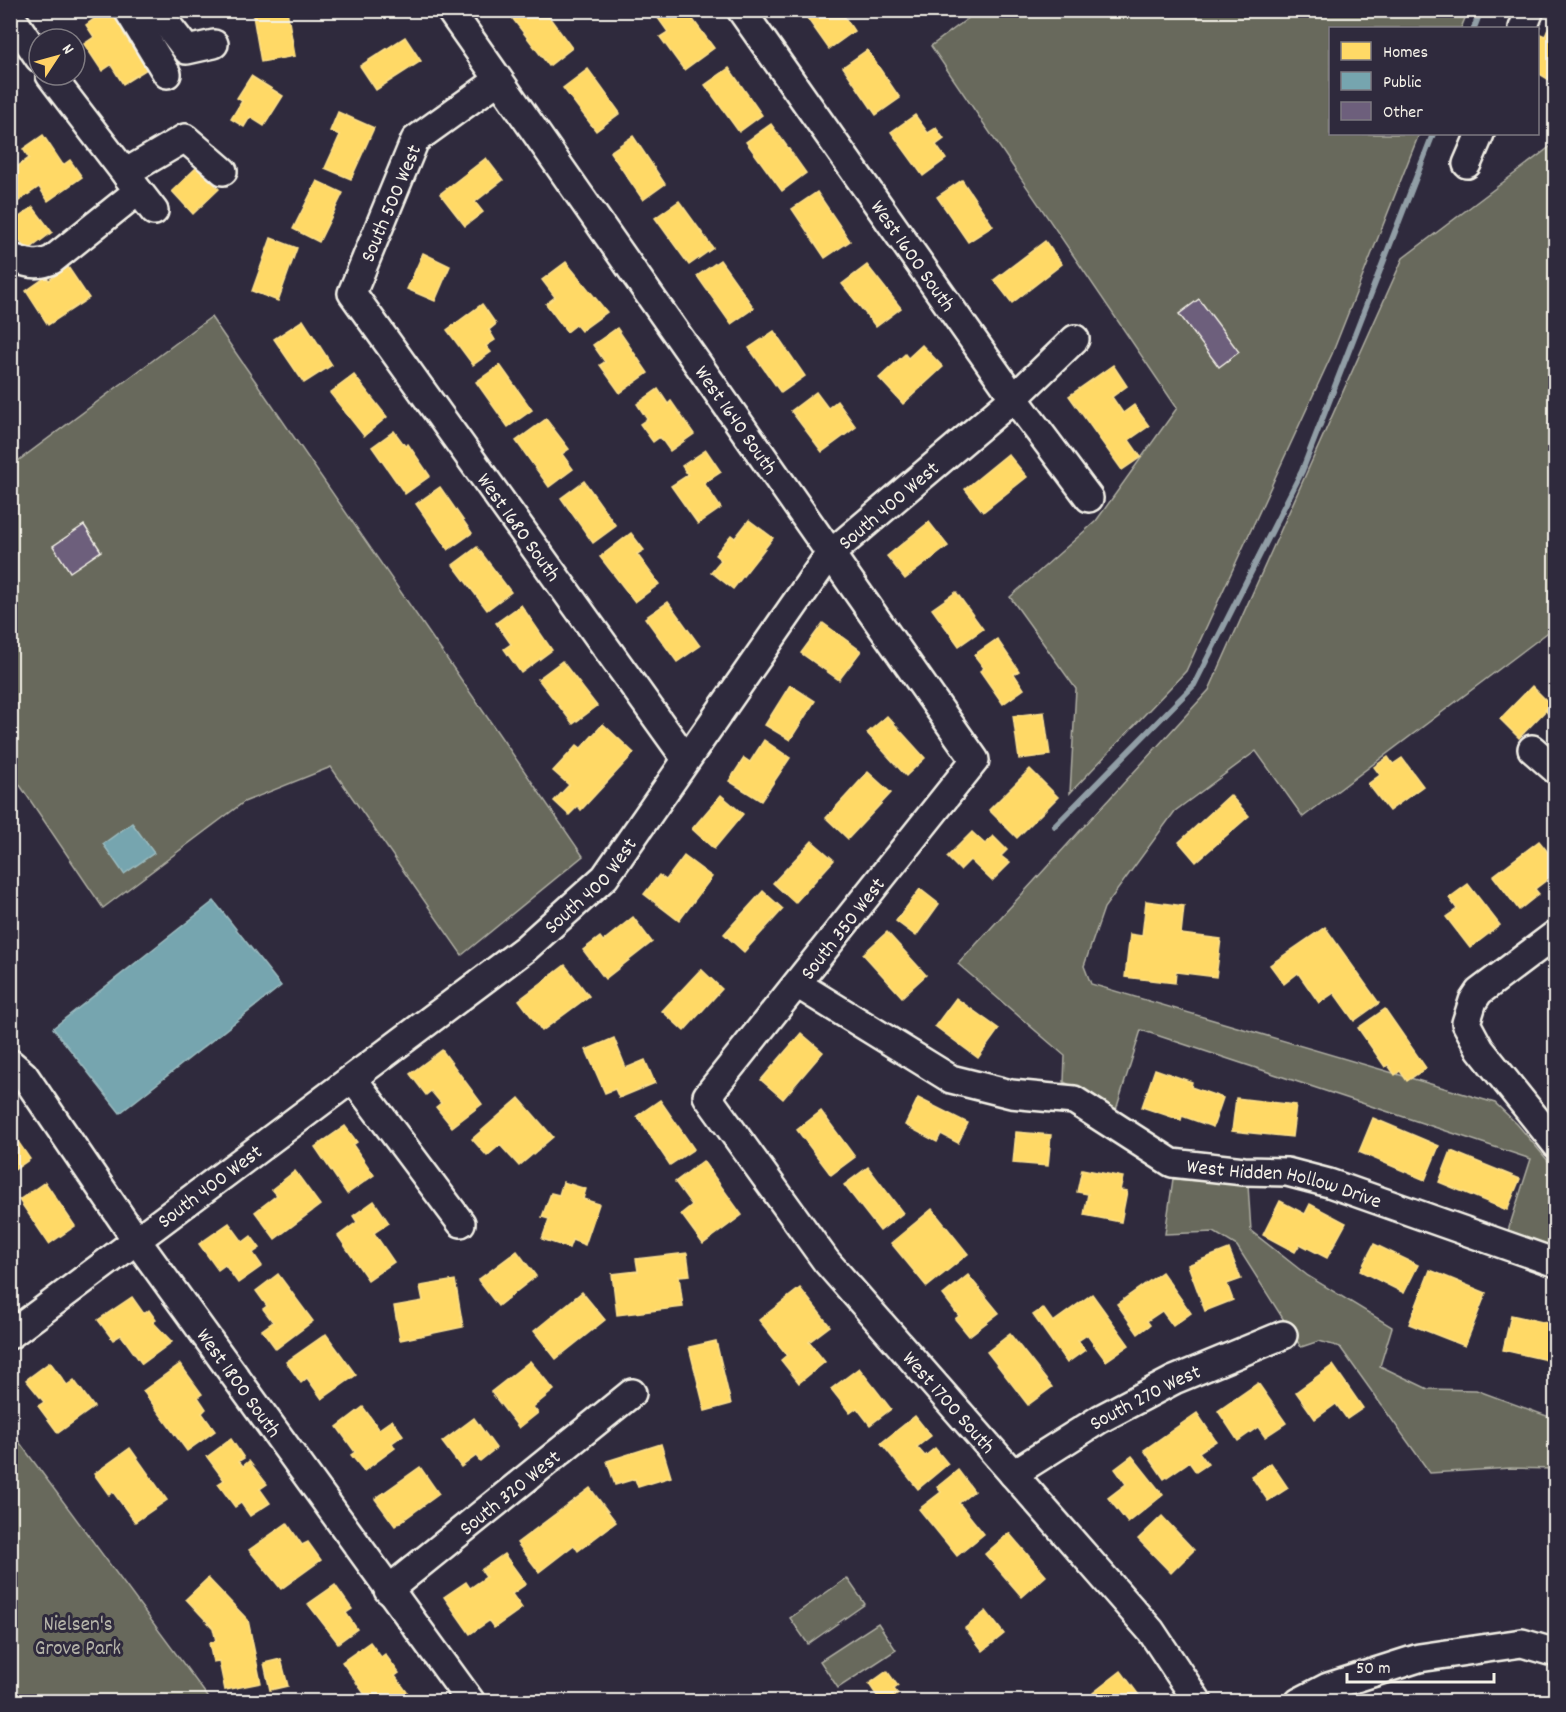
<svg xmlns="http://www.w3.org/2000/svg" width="1566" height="1712" viewBox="0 0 1566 1712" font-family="Dekko,sans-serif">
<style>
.green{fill:#67695b;stroke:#aeada2;stroke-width:1.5}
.homes{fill:#ffd966;stroke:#fce08d;stroke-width:1.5}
.public{fill:#76a5af;stroke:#9cbcc0;stroke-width:1.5}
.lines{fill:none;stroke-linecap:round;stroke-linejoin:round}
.stream{stroke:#919ea6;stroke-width:6}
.building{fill:#6d5f7c;stroke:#f4f1e8;stroke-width:1.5}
.minor-casing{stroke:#f4f1e8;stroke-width:32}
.minor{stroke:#2f2a3d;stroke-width:27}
.labels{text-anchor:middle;stroke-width:6;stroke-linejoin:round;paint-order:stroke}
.street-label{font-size:21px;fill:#f4f1e8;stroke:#2f2a3d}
.park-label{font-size:21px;fill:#b5b4a9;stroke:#2f2a3d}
</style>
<rect width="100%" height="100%" fill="#2f2a3d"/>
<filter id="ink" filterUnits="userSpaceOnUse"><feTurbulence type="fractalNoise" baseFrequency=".0167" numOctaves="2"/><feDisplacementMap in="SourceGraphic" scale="12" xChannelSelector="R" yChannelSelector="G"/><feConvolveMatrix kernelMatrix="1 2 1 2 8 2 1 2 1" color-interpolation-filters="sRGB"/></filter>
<g filter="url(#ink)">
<g class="green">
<path d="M978,11H1468L1461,28H1330V134H1419L1332,354L1186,671L1070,793L1076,689L1010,597L1096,521L1177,408L931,46Z"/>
<path d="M1555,143V627L1303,817L1256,751L1175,811L1104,908L1084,966L1091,984L1495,1103L1517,1124L1555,1169V1251L1507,1234L1531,1159L1141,1030L1115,1113L1095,1098L1064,1082L1065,1056L958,964L1209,690L1403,258Z"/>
<path d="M211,317L583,856L462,955L331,767L244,802L103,908L11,772L10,467Z"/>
<path d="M1173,1179L1248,1185L1251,1231L1308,1276L1392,1327L1380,1366L1428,1389L1476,1390L1555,1419V1469L1511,1468L1430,1473L1340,1347L1319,1341L1301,1347L1237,1246L1214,1232L1165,1234Z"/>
<path d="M11,1431L211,1701H11Z"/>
<path d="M847,1578L865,1604L808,1644L790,1618Z"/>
<path d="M878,1623L896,1650L838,1688L820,1661Z"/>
</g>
<g class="homes">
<path d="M106,10H124L134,27L123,33L147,69L123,84L111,65L102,71L84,44L94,37L86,25Z"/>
<path d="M252,10H287L295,56L261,62Z"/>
<path d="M524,10H544L572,48L549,66L513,19Z"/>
<path d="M660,10H686L714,48L684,70L660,37L668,32L655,14Z"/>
<path d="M817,10H840L854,31L829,49L807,18Z"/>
<path d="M1549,27L1556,30V84L1538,73V33L1545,36Z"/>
<path d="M405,37L421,61L376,90L360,66Z"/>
<path d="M867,50L900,98L876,115L843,67Z"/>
<path d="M729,68L762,115L739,132L705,85Z"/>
<path d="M588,69L620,113L596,131L563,88Z"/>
<path d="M251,76L283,96L264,126L250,117L244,127L231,119L242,101L237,98Z"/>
<path d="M338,112L374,128L351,179L325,168L340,135L330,131Z"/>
<path d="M915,115L928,133L936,128L944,139L936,145L946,159L923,176L891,132Z"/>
<path d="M771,124L806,173L782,191L746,142Z"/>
<path d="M43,135L63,165L70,160L82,177L48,201L39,187L13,205L10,202V172L29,158L23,149Z"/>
<path d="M633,136L665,184L643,200L610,152Z"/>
<path d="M486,158L503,180L475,202L483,212L465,226L440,194Z"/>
<path d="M197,167L219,189L193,214L172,191Z"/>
<path d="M962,180L993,226L968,242L937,197Z"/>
<path d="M317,181L343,193L319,242L293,229Z"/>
<path d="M817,192L850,241L825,258L792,209Z"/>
<path d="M679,201L713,248L689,265L655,218Z"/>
<path d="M33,207L52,232L27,251L10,228V224Z"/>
<path d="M271,238L297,248L278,301L252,291Z"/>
<path d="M1045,241L1062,264L1012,303L994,280Z"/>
<path d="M423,253L450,266L435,301L407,289Z"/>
<path d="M720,260L754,308L731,324L697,276Z"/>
<path d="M566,262L607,312L581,331L576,325L567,332L546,304L555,297L542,280Z"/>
<path d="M867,265L901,308L876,327L842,284Z"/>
<path d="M68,267L89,298L48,325L26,291L46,277L49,280Z"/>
<path d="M482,304L496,324L489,330L495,340L486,346L491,352L473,365L447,330Z"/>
<path d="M303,320L332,365L304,383L274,339Z"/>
<path d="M617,328L648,373L620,393L600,365L605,362L593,345Z"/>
<path d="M774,331L805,376L781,393L749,348Z"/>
<path d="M922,345L943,367L903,404L879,378L905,354L908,358Z"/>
<path d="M500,365L532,410L508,427L476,382Z"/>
<path d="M1113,365L1127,386L1112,397L1123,413L1134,405L1149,426L1129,440L1141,457L1122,470L1069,396Z"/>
<path d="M354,375L387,417L364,436L330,393Z"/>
<path d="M658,389L668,404L671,401L694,434L670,451L660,437L653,442L640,424L647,419L637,404Z"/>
<path d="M816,392L828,408L837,401L856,427L822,452L791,411Z"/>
<path d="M546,419L569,449L562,454L573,469L549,487L516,441Z"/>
<path d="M394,431L405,446L408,444L430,476L405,494L372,447Z"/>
<path d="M706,450L721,472L704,483L721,508L698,524L671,486L688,475L682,466Z"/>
<path d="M1008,454L1027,477L983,512L965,489Z"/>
<path d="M584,481L616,526L593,543L561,498Z"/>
<path d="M440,487L472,533L448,550L416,504Z"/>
<path d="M749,520L773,538L733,589L711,572L721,560L715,555L731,535L735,538Z"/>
<path d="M929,522L948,546L905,579L887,556Z"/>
<path d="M631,533L644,550L637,554L659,584L635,602L600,557Z"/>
<path d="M477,547L511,592L487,610L453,565Z"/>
<path d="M956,592L983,629L959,646L932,609Z"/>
<path d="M668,602L700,646L677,662L645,618Z"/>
<path d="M521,605L552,650L521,673L504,649L511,644L496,623Z"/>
<path d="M823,623L861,651L839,680L801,653Z"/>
<path d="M997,639L1019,671L1014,674L1024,689L1003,704L980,671L984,668L974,655Z"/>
<path d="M562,661L597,706L573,724L538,679Z"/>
<path d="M790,685L815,701L790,740L765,725Z"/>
<path d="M1532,686L1551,705L1519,738L1500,719Z"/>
<path d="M1556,702V723L1545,710Z"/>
<path d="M1044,712L1050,755L1019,759L1013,716Z"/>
<path d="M887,716L925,758L906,776L867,733Z"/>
<path d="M603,724L634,753L581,810L578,806L569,815L554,801L569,785L553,771L577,745L581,748Z"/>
<path d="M764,740L790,758L761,801L729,781L744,758L750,762Z"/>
<path d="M1388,757L1393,764L1402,758L1423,786L1389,811L1368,784L1380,775L1374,767Z"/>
<path d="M1030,769L1058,797L1017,838L989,810Z"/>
<path d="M868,772L891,793L848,839L826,818Z"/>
<path d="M721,795L743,814L714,849L692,829Z"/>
<path d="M1230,795L1249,816L1196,862L1179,842Z"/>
<path d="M972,832L985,844L993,836L1007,850L1001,856L1010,863L992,881L970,860L960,870L947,857Z"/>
<path d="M812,841L834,860L795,903L773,883Z"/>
<path d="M1539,841L1556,862V873L1535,889L1539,894L1519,910L1493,876Z"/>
<path d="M684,856L712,877L679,921L644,894L659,875L666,880Z"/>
<path d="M1468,884L1500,925L1470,948L1446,917L1457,909L1449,898Z"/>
<path d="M920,889L939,904L916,936L896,921Z"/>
<path d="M763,891L783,909L744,952L724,934Z"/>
<path d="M1146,901L1184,906L1181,934L1221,939L1216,977L1176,972L1175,983L1125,977L1130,934L1142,936Z"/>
<path d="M633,917L652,942L605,979L583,950L600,937L603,941Z"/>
<path d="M1325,927L1379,1003L1354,1021L1334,993L1319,1003L1298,973L1284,984L1270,965Z"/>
<path d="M887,932L926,975L902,997L863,954Z"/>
<path d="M565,965L589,996L542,1031L519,1000Z"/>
<path d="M701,969L722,989L684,1031L662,1011Z"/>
<path d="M956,998L999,1029L978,1058L935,1026Z"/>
<path d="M1385,1009L1426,1068L1407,1081L1400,1071L1395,1075L1388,1065L1385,1067L1358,1028Z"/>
<path d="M801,1033L823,1052L783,1099L761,1080Z"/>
<path d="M614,1038L626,1068L645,1060L655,1083L619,1098L615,1089L605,1093L586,1050Z"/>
<path d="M442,1050L482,1104L452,1127L436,1107L441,1103L431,1091L426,1095L410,1074Z"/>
<path d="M1155,1069L1192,1082L1191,1087L1223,1098L1213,1127L1182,1116L1181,1120L1142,1107Z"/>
<path d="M519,1098L553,1137L519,1166L500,1145L487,1156L472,1139Z"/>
<path d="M918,1098L968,1123L958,1143L941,1134L937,1142L905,1125Z"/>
<path d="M1236,1098L1296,1105L1292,1137L1232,1131Z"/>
<path d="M660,1100L694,1149L670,1165L637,1116Z"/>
<path d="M821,1111L855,1157L831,1175L797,1130Z"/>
<path d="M1373,1118L1439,1146L1425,1180L1359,1152Z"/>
<path d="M345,1126L357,1142L353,1145L374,1175L347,1194L315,1147Z"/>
<path d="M10,1130L30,1159L10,1173Z"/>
<path d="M1016,1132L1051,1135L1048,1166L1013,1163Z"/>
<path d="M1451,1151L1520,1179L1507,1210L1439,1182Z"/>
<path d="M703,1161L742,1215L703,1244L681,1214L692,1205L675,1182Z"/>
<path d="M868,1167L903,1213L880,1231L844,1185Z"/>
<path d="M1082,1169L1123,1177L1120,1190L1127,1191L1121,1222L1084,1215L1088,1194L1077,1192Z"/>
<path d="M295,1171L320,1205L275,1239L255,1212L277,1195L272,1189Z"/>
<path d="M45,1182L75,1226L49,1244L19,1200Z"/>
<path d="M563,1182L586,1189L583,1199L599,1204L585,1245L572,1240L569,1248L542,1239L549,1219L542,1217L551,1193L559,1195Z"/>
<path d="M374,1201L389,1223L374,1233L394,1262L368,1280L338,1236L357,1222L353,1216Z"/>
<path d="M1280,1201L1305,1214L1310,1204L1346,1223L1327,1258L1300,1244L1295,1252L1263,1235Z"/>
<path d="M932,1209L968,1254L927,1287L891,1243Z"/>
<path d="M229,1223L243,1242L251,1236L260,1248L253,1253L262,1266L238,1283L225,1265L218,1270L199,1244Z"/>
<path d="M1374,1244L1418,1265L1404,1293L1360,1271Z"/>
<path d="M1229,1249L1241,1279L1227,1284L1233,1300L1205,1311L1188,1265Z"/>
<path d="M517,1251L536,1276L498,1306L478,1280Z"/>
<path d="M687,1253L690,1275L679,1276L683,1307L617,1315L612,1274L638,1271L636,1259Z"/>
<path d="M1430,1270L1486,1293L1465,1346L1409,1324Z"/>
<path d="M1162,1272L1191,1313L1173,1326L1162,1311L1147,1321L1150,1325L1138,1334L1117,1304Z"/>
<path d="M278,1274L313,1321L276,1349L262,1330L273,1322L263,1309L267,1306L256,1291Z"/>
<path d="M968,1275L999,1313L969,1336L955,1319L959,1316L943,1295Z"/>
<path d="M455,1280L463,1327L400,1340L394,1306L423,1301L420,1286Z"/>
<path d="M800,1288L830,1326L809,1342L825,1362L799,1383L781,1360L787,1355L759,1320Z"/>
<path d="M582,1292L605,1320L556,1359L534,1331Z"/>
<path d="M1092,1294L1129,1345L1106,1361L1087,1335L1078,1341L1085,1350L1067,1363L1033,1315L1043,1308L1053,1322Z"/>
<path d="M132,1297L144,1314L149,1310L156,1320L153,1322L172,1342L142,1364L121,1335L113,1340L98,1320Z"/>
<path d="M1511,1315L1556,1325V1362L1503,1350Z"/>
<path d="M326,1334L356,1375L322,1399L307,1378L301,1383L286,1362Z"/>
<path d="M1010,1334L1052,1387L1028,1405L987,1352Z"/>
<path d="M716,1341L731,1404L705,1411L689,1347Z"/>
<path d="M530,1361L554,1390L533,1407L538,1413L519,1428L491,1392Z"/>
<path d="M50,1362L67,1385L74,1380L94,1407L58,1433L38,1406L44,1402L26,1380Z"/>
<path d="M180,1364L202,1394L198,1397L206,1409L202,1413L215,1431L187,1451L143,1391Z"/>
<path d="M1333,1365L1363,1408L1347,1419L1336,1404L1315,1419L1296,1392Z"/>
<path d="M859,1368L891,1409L870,1425L857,1408L850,1413L831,1389Z"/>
<path d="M1258,1383L1286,1423L1265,1437L1258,1427L1238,1441L1218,1411Z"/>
<path d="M363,1407L379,1429L392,1420L403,1435L392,1443L395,1448L364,1471L351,1455L355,1452L337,1427Z"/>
<path d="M1197,1413L1216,1441L1199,1452L1208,1464L1196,1472L1189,1462L1164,1479L1144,1450Z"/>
<path d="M915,1416L931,1436L917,1447L925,1456L935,1448L948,1464L918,1489L881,1443Z"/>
<path d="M474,1418L496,1448L480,1461L476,1456L461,1467L442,1442Z"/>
<path d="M231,1439L244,1458L239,1461L243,1466L249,1461L267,1484L260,1489L270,1503L250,1516L241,1503L235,1507L218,1484L224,1480L207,1457Z"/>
<path d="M661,1444L671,1477L638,1487L635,1479L615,1485L607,1461Z"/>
<path d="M130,1448L167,1500L135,1522L113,1492L109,1495L94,1474Z"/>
<path d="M1132,1456L1163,1495L1128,1523L1108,1498L1126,1484L1115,1469Z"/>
<path d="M1271,1463L1288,1488L1268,1501L1251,1476Z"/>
<path d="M420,1467L439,1494L395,1526L375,1499Z"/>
<path d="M958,1470L974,1491L959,1503L984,1534L957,1556L919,1509L941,1492L937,1487Z"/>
<path d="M590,1488L616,1522L578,1551L574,1545L539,1572L517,1543Z"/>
<path d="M1162,1516L1194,1550L1171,1573L1138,1539Z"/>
<path d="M287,1523L302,1545L308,1542L321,1560L281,1589L249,1550Z"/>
<path d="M1009,1533L1046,1576L1022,1597L985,1554Z"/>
<path d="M504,1554L526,1584L512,1594L522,1608L494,1628L489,1621L470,1634L444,1597L466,1582L470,1588L486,1577L481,1570Z"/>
<path d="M208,1578L248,1620L261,1683L225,1690L219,1661L213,1662L209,1643L216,1641L213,1628L186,1599Z"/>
<path d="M335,1585L352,1609L346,1613L357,1629L338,1643L308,1604Z"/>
<path d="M986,1611L1004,1634L983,1651L965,1628Z"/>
<path d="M370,1642L381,1657L385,1654L399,1673L395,1676L410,1696L402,1702H370L342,1662Z"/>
<path d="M281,1659L288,1686L270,1690L264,1663Z"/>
<path d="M887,1671L898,1686L894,1689L898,1694L887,1702H881L869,1684Z"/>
<path d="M1121,1671L1144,1702H1100L1093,1693Z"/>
</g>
<g class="public">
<path d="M132,823L154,853L124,874L103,844Z"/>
<path d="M214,901L281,986L120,1113L53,1028Z"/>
</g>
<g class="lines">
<g class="stream">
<path d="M1474,28L1481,10"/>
<path d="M1055,826L1194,685L1302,471L1433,134"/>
</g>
</g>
<g class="building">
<path d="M1199,299L1239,352L1219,367L1179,314Z"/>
<path d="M84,525L101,551L70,572L53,546Z"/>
</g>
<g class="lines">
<defs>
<g id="minor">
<path d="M128,10L167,74"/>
<path d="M156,10L187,50L214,44"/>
<path id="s1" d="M450,10L975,760L707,1096L826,1261L1151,1631L1198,1702"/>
<path id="s2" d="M741,10L1014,398L1089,498"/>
<path d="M10,15L39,58"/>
<path d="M1523,28L1530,10"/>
<path d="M50,75L125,173L185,138L223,171"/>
<path id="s3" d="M497,81L415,140L352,293L686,759"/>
<path d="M1467,164L1480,134"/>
<path d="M127,176L154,211"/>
<path d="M10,257C25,263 37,267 52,260L138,191"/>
<path d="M1532,749L1556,770"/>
<path d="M1556,934L1479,992L1473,1001L1466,1023L1480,1049L1556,1144"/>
<path id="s4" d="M797,984L951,1079L1011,1094L1074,1100L1172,1163L1244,1171L1287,1172L1329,1183L1556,1263"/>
<path id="s5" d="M10,1063L24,1075L137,1241L471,1702"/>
<path d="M354,1080L461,1223"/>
<path id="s6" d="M10,1335L526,948L605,877L829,555L1014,398L1075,339"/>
<path id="s7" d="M1013,1474L1100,1419L1174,1380L1283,1335"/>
<path id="s8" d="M388,1590L632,1393"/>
<path d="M1299,1702L1328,1687L1419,1658L1522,1643L1556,1653"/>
</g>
</defs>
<use href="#minor" class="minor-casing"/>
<use href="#minor" class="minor"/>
</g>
</g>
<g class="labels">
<g class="street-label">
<text transform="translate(390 203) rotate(-67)" y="7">South 500 West</text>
<text dy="7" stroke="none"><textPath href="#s2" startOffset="300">West 1600 South</textPath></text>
<text dy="7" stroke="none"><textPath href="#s1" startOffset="500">West 1640 South</textPath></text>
<text dy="7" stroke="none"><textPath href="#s6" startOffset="1221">South 400 West</textPath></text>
<text dy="7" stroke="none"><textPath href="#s3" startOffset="554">West 1680 South</textPath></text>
<text dy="7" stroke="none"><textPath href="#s6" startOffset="735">South 400 West</textPath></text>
<text transform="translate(842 928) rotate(-52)" y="7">South 350 West</text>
<text dy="7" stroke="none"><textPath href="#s4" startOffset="537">West Hidden Hollow Drive</textPath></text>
<text dy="7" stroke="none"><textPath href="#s6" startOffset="249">South 400 West</textPath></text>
<text dy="7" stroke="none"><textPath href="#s5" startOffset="394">West 1800 South</textPath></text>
<text dy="7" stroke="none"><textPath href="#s7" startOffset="153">South 270 West</textPath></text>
<text dy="7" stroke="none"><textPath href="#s1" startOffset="1736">West 1700 South</textPath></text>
<text dy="7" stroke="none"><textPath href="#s8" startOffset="156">South 320 West</textPath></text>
</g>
<g class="park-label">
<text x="78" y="1630">Nielsen's<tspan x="78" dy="24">Grove Park</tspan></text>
</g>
</g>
<rect width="1566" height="1712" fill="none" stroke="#2f2a3d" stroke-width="36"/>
<rect x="18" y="18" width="1530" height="1676" fill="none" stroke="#f4f1e8" stroke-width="2" filter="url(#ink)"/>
<rect x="1329" y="27" width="210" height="108" fill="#2f2a3d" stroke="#7e7a81" stroke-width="1.5"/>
<rect x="1341" y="42" width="30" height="18" fill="#ffd966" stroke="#7e7a81" stroke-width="1.5"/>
<text x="1383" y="57" font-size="18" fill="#f4f1e8">Homes</text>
<rect x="1341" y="72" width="30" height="18" fill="#76a5af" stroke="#7e7a81" stroke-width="1.5"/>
<text x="1383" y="87" font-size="18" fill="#f4f1e8">Public</text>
<rect x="1341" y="102" width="30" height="18" fill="#6d5f7c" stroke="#7e7a81" stroke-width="1.5"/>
<text x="1383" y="117" font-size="18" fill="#f4f1e8">Other</text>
<g transform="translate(57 57) rotate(54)"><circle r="28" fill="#2f2a3d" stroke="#7e7a81" stroke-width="1.5"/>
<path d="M0-4.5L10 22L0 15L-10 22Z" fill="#ffd166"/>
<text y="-9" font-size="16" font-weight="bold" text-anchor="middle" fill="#f4f1e8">N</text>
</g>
<path d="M1347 1673v9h147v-9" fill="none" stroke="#f4f1e8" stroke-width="3"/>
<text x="1356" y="1673" font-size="18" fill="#f4f1e8" stroke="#2f2a3d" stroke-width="4.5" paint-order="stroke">50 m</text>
</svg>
